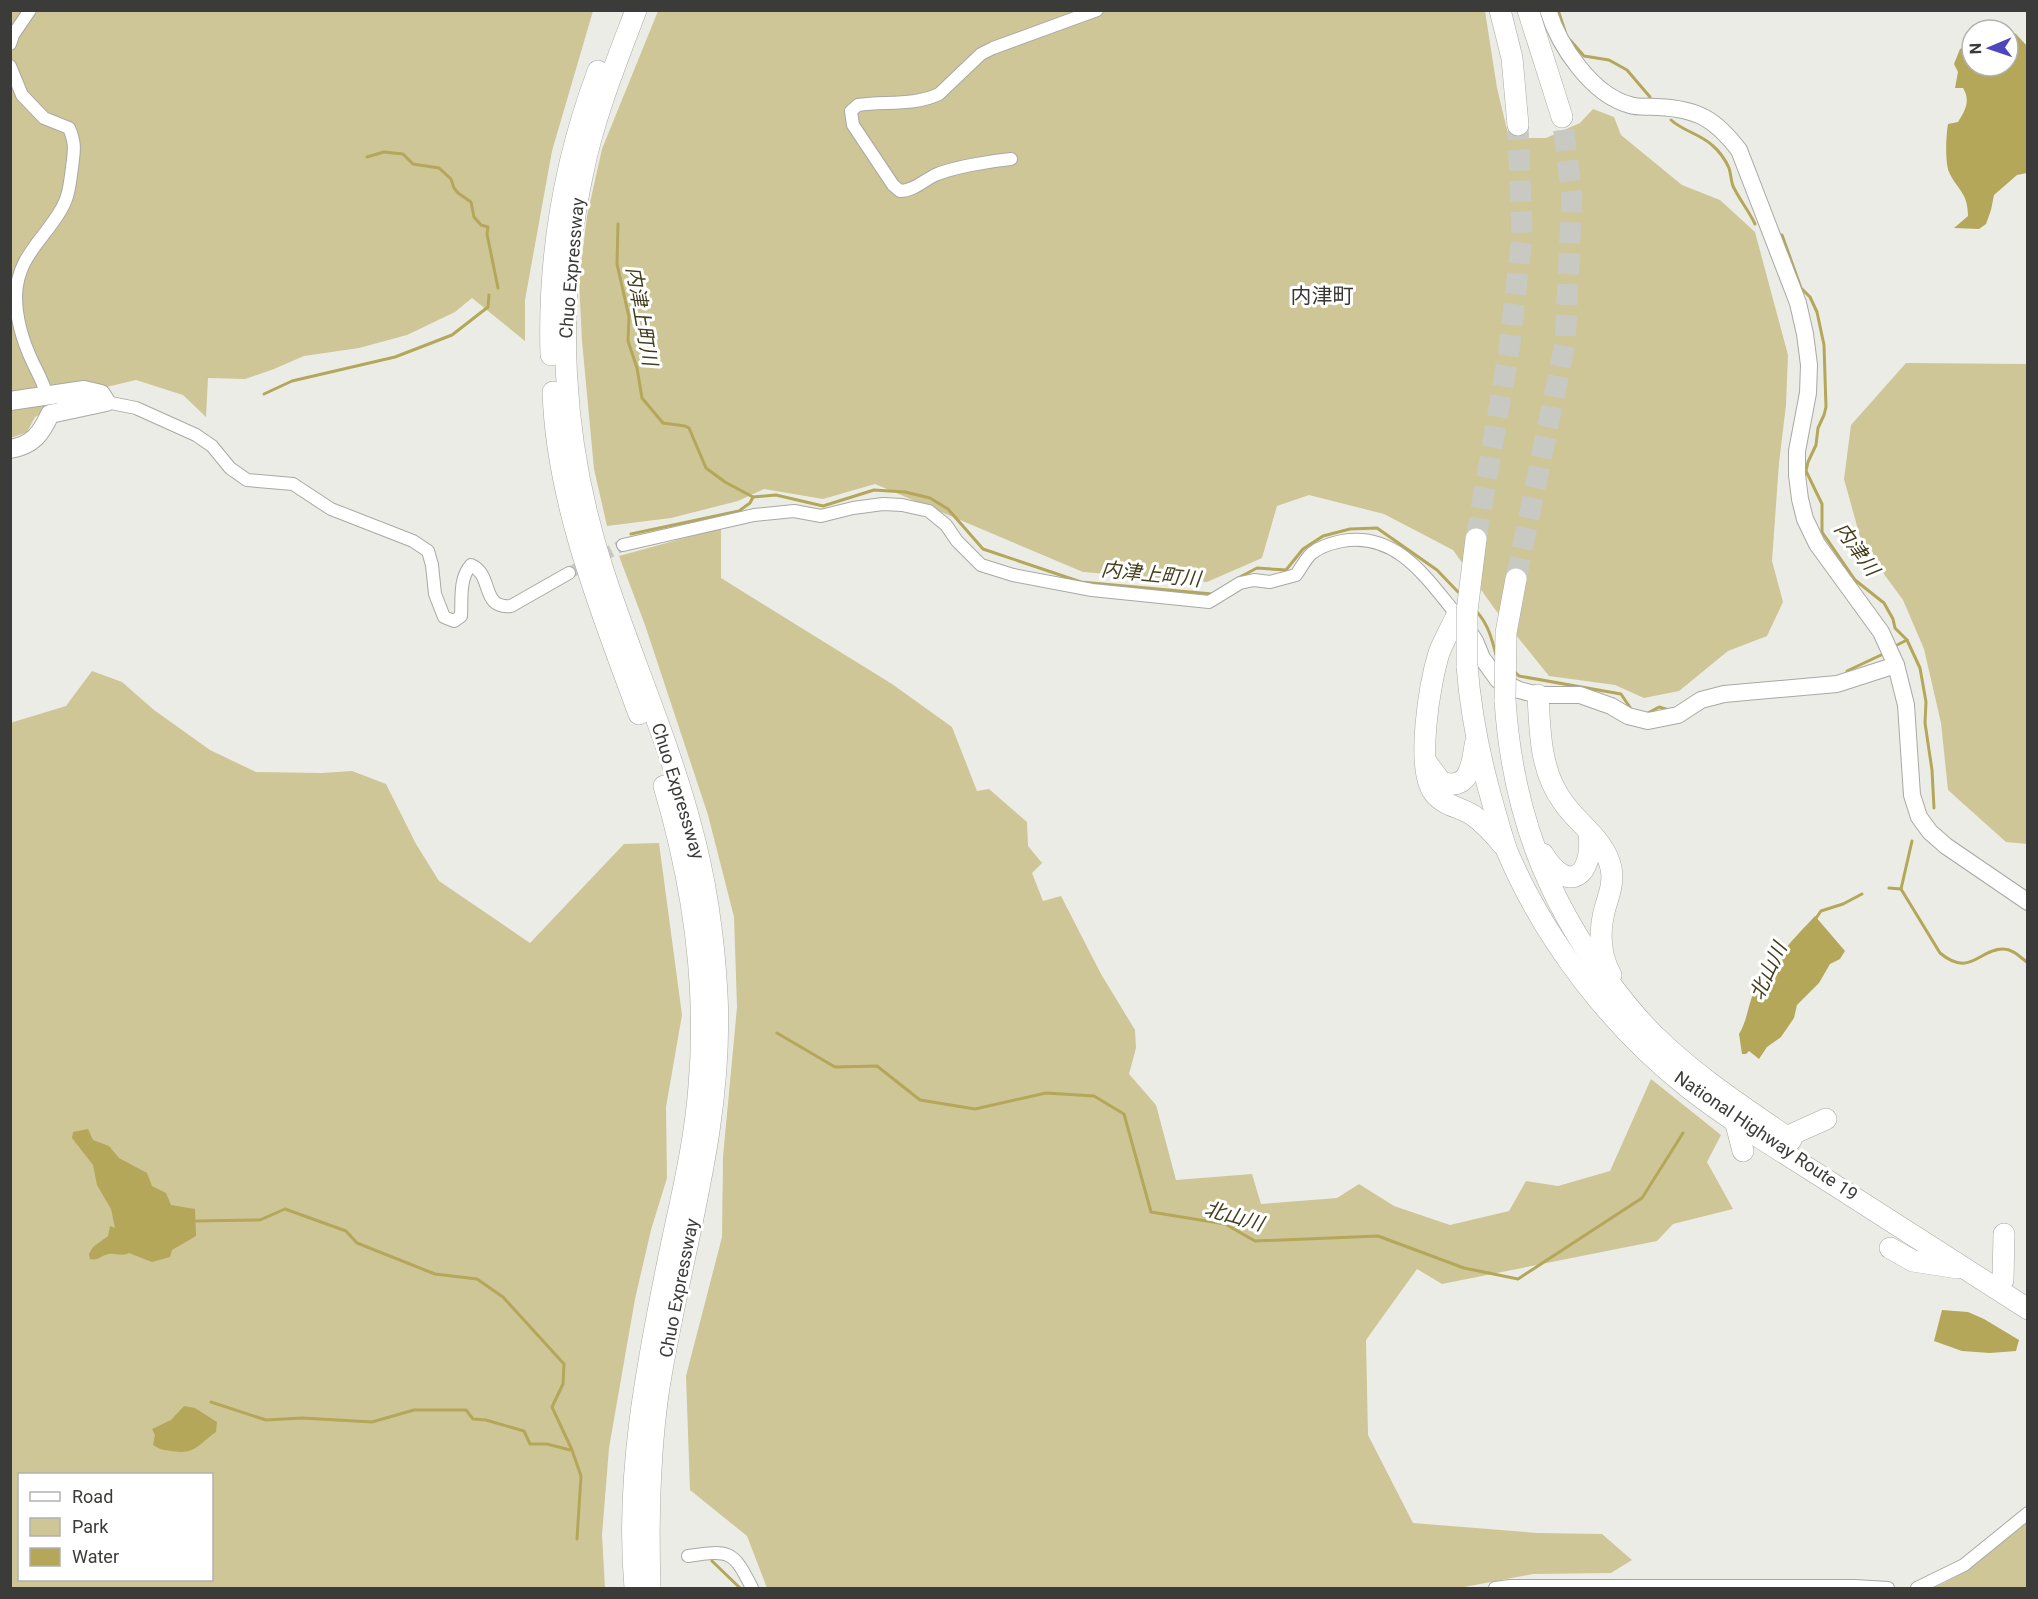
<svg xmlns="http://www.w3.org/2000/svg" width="2038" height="1599" viewBox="0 0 2038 1599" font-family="Roboto,'Noto Sans JP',sans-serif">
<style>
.green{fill:#cec697;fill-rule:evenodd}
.water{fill:#b4a759}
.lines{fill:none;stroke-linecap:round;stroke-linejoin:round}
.stream{stroke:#b4a759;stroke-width:3}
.street-tunnel{stroke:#c9c9c4;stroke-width:12;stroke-dasharray:12 6;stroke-linecap:butt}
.highway-tunnel{stroke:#c9c9c4;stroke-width:21;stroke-dasharray:21 10;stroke-linecap:butt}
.street-casing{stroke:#a8a8a4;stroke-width:14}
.secondary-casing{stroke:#a8a8a4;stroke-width:18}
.primary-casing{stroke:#a8a8a4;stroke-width:20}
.highway-casing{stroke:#a8a8a4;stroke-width:22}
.street{stroke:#fff;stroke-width:12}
.secondary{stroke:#fff;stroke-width:16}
.primary{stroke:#fff;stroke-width:18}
.highway{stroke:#fff;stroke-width:21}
.highway-bridge-casing{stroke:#a8a8a4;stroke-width:22;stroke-linecap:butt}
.highway-bridge{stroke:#fff;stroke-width:21}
.labels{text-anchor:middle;stroke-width:6;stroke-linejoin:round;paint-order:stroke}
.street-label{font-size:18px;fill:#3b3b39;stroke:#fff}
.water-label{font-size:20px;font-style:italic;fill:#433d1b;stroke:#fff}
.quarter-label{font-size:21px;fill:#393835;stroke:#fff}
</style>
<rect width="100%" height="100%" fill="#ecece7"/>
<g class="green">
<path d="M11,11H593L552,151L525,300V341L472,298L455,312L407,335L359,348L304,356L274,369L245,379L208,378L206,417L183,395L136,380L77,394L35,417L27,432L11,438Z"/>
<path d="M658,11H1485L1497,88L1509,138H1546L1580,123L1593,109L1614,117L1621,135L1682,185L1720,200L1755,232L1788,355L1786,405L1779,463L1772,561L1783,602L1767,636L1728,651L1679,691L1644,698L1615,685L1549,676L1494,608L1453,550L1384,514L1309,495L1277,506L1262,558L1207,582L1083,572L875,484L823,499L764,489L738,501L671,518L607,526L594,469L582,341L579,280L587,216L602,149Z"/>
<path d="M1906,363L2027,364V844L2006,842L1948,790L1941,723L1924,649L1903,600L1862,544L1844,479L1851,425Z"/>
<path d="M721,528V578L892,684L952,727L977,791L989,789L1027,822L1028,846L1042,863L1032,873L1043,901L1061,896L1101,974L1135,1030L1136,1048L1129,1074L1156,1105L1176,1180L1252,1174L1261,1204L1337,1198L1359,1184L1394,1206L1450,1225L1509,1211L1526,1181L1558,1186L1610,1171L1651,1079L1721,1135L1707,1162L1733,1209L1673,1224L1657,1241L1442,1284L1417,1269L1366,1340L1368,1435L1413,1523L1537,1533L1602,1534L1632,1560L1611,1573L1533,1574L1459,1588H767L747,1536L690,1490L686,1376L722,1237L723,1157L737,1007L734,917L708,815L645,625L619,556Z"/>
<path d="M92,671L122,682L154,710L210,750L256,772L322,773L352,771L386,784L416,844L439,881L530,943L624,844L659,843L682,1015L666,1107L667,1178L651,1230L635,1299L609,1448L602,1535L605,1588H11L10,723L66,706ZM20,1474H212V1580H20Z"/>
<path d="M2027,1520V1588H1932C1968,1575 1998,1545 2027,1520Z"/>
</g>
<g class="water">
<path d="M2008,30L2016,34L2027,46V173L2017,175L1994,195L1991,210L1986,224L1979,229L1954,228L1968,216C1968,192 1957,190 1949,172C1945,162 1946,135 1948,124L1958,122C1965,111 1971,101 1963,88H1955L1958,72L1954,64L1960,49L1972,43V66H2008Z"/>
<path d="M1815,916L1845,951L1840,959L1830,964L1819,983L1797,1005L1794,1018L1781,1037L1767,1047L1759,1059L1749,1051L1746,1054H1742L1739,1034C1748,1020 1748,1001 1757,986C1770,964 1797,935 1815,916Z"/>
<path d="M88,1129L93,1140L109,1146L119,1158L147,1173L152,1186L166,1193L171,1205L195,1209L196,1236L172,1250L170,1257L152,1262L129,1253C122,1257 116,1253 109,1254C101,1255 99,1261 90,1259L89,1254L93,1247L108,1236L110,1226L115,1228L111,1209L97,1185L93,1165L72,1138L73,1132Z"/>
<path d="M1942,1310L1968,1312L1984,1319L2019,1340L2016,1351L1990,1353L1962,1351L1934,1341Z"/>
<path d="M184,1406L195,1408L217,1422L216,1432C197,1445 196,1455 171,1451C163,1450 159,1449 153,1445L155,1435L152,1429L171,1420Z"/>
</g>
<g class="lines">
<g class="stream">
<path d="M1558,10L1565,31"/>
<path d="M1570,40L1584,56L1609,60L1627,70L1650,97"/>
<path d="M1671,120C1683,131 1700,134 1712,145C1719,151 1725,159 1729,168C1731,174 1731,181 1733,186C1739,199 1749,211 1755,224"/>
<path d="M367,157L384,152L403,154L413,164L439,168L451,179L454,188L458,193L471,202L474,217L481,225L488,227L487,234L498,288"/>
<path d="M618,224L617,264L629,317L628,341L637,368L642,398L663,423L685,426L689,428L706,468L725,482L753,497L776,495L823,506L874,490L905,492L930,498L948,509L983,549L1081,582L1212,594"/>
<path d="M1782,235L1801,288L1810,297L1817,312L1824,345L1826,407L1824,415L1818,428L1816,445L1808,462L1806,471L1822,504V532L1855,580L1884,603L1893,619L1895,628L1907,640L1920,668L1926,702L1925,723L1932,770L1934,808"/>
<path d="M264,394L292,381L395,357L452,335L488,307L489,295"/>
<path d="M631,534L739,511L750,503L753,497"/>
<path d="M1238,578L1257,568L1286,570L1303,549L1323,536L1350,529L1377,528L1437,570L1460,594"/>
<path d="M1477,612C1488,624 1492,639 1496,655"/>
<path d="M1897,645L1907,640"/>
<path d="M1514,671L1519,676L1621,694L1631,709"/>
<path d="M1847,671L1881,655"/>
<path d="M1648,713L1659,707L1669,710"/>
<path d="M1912,841L1901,889L1940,953C1970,978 1979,949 2003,949C2013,949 2020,957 2028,963"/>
<path d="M1889,888L1901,889"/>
<path d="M1814,921L1821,911L1843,904L1862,894"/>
<path d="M777,1033L835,1067L877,1066L920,1100L975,1109L1046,1093L1094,1096L1124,1114L1151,1212L1225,1224L1255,1241L1378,1236L1464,1268L1518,1279L1642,1198L1683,1133"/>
<path d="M196,1221L260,1220L285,1209L346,1231L357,1243L435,1274L477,1279L503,1297L564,1364L563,1384L552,1407L572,1450L581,1476L577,1539"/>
<path d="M211,1402L266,1420L302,1418L372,1422L414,1410H466L473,1419L486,1420L524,1431L530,1444H547L570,1450"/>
<path d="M712,1561L740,1588"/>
</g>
<path class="street-tunnel" d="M569,573L623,545"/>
<g class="highway-tunnel">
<path d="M1476,539L1509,350L1522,237L1518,125"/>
<path d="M1516,579L1565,344L1572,196L1562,117"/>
</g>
<defs>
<g id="street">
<path d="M10,44L13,35L30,10"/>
<path d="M10,66L22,95L44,118L69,128C76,144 74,151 72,168C70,182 69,196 62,208C45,239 17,256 16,296C16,320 23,342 33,363C39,375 44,384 47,396"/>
<path d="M1011,159C990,161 954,167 935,175C923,181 913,191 900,191L893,185L853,125L851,111L858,105C885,101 914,106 939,94L981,54L993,48L1097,10"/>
<path d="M106,402L136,408L196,435L212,446L230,468L247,480L293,484L331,509L413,541L428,551L432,565L435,594L444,617L454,621L461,616C462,599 459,578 471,565C494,575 480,609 511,606L569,573"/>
<path d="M623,545L754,515L794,511L821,516L853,508L883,504L902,505L929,511L946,525L957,541L981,565L1013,575L1092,590L1209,602L1240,583L1254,580L1270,582L1296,575C1301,568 1306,558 1312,553C1321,546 1332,543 1342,541C1397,531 1427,579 1457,615"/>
<path d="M688,1556C730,1550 733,1550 752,1588"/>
<path d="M1495,1588L1510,1586H1855L1888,1588"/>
<path d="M1917,1588L1964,1565L2028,1513"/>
</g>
<g id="secondary">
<path d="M1548,10C1559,46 1592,95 1630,105C1639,108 1649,106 1658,107C1698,109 1715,119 1739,150L1798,303L1805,334L1809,365L1808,393L1797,451V475L1800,499L1805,519L1817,544L1881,632L1896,665L1906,705L1912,795L1919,817L1930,832L1946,846L2028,902"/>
<path d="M1467,629L1475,641L1482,658L1498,680L1519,690L1538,695H1580L1611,706L1628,716L1648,721L1678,715L1701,700L1724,694L1837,684L1896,665"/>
</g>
<path id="primary" d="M10,401L84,390L101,394L106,402L50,414C41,434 33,445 10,449"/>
<g id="highway">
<path d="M636,10C616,63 594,117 583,172C554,306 561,443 604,573C631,657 668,739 691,826C706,881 714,937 717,994C724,1131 678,1261 658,1394C649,1459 648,1523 650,1588"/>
<path d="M1500,10L1512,58L1518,125"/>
<path d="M1528,10L1562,117"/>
<path d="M551,355C548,258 564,162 598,71"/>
<path d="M553,392C557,504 601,610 639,714"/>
<path d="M1457,615C1451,628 1444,640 1439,653C1430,682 1415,768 1434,793C1444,806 1461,807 1474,816C1485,824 1494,834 1503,845"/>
<path d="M1467,666C1471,716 1480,760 1494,808C1498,822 1502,837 1507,851C1545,941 1613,1029 1690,1089C1735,1124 1785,1153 1833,1184C1898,1225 1963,1267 2028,1309"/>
<path d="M1538,695C1540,732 1540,771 1563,802C1578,824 1605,840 1611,868C1614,882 1609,895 1605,908C1599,931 1599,954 1611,975"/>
<path d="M1505,700C1512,807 1544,896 1609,982C1624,1002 1639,1021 1657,1038C1697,1077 1745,1108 1791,1140"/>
<path d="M1427,763L1441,782C1469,791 1472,766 1475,745"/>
<path d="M1543,854C1569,896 1594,875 1589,833"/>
<path d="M1735,1120L1743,1151"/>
<path d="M1786,1137L1826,1119"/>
<path d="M1890,1248L1913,1261L1958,1268"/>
<path d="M2003,1280L2004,1234"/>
<path d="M635,1588C625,1477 647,1364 669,1256C681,1199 695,1143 699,1086C708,983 693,884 664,786"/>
</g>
</defs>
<use href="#street" class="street-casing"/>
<use href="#secondary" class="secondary-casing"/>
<use href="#primary" class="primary-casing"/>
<use href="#highway" class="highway-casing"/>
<use href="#street" class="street"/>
<use href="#secondary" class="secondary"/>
<use href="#primary" class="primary"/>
<use href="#highway" class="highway"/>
<defs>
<g id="highway-bridge">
<path d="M1467,666V611L1476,539"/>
<path d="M1505,700L1506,633L1516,579"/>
</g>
</defs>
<use href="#highway-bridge" class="highway-bridge-casing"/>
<use href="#highway-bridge" class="highway-bridge"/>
</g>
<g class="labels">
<g class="street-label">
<text transform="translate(572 268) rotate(-85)" y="6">Chuo Expressway</text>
<text transform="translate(678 791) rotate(73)" y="6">Chuo Expressway</text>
<text transform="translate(1766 1136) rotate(34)" y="6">National Highway Route 19</text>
<text transform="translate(679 1288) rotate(-79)" y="6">Chuo Expressway</text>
</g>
<g class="water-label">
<text transform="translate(642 316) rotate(80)" y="7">内津上町川</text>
<text transform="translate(1857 549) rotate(54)" y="7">内津川</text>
<text transform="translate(1151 574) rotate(6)" y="7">内津上町川</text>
<text transform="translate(1768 971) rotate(-65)" y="7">北山川</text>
<text transform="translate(1234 1216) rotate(16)" y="7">北山川</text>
</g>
<g class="quarter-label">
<text x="1322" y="303">内津町</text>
</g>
</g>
<rect width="2038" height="1599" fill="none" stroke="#3b3b39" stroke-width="24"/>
<rect x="18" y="1473" width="195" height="108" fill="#ffffff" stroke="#b1b1b0" stroke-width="1.5"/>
<rect x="30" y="1492" width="30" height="9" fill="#ffffff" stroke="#b1b1b0" stroke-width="1.5"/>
<text x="72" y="1503" font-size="18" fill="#3b3b39">Road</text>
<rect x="30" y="1518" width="30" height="18" fill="#cec697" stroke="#b1b1b0" stroke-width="1.5"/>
<text x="72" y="1533" font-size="18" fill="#3b3b39">Park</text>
<rect x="30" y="1548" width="30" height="18" fill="#b4a759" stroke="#b1b1b0" stroke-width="1.5"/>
<text x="72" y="1563" font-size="18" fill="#3b3b39">Water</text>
<g transform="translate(1990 48) rotate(268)"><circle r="28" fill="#ffffff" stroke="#b1b1b0" stroke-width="1.5"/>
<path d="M0-4.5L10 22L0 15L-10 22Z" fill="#4d46bd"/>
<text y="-9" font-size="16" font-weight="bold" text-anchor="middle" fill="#3b3b39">N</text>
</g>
</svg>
